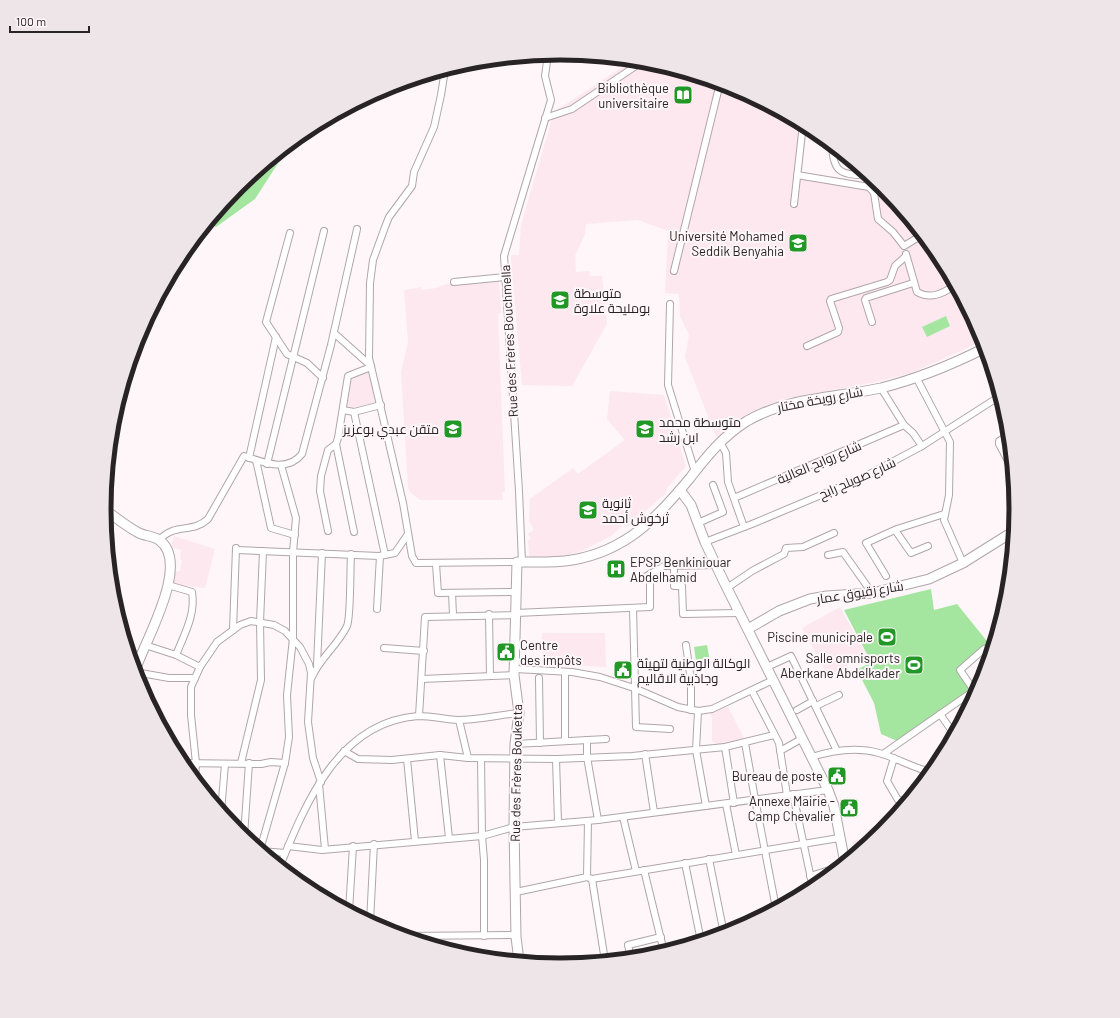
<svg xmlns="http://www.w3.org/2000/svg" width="1120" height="1018" viewBox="0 0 1120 1018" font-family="Barlow,Cairo,sans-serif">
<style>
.built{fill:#fce8ee}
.green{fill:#a4e6a0}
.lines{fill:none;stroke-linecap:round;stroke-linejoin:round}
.minor-casing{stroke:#b0a6a9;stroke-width:8}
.secondary-casing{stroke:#b0a6a9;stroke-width:11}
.minor{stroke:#fff;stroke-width:6}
.secondary{stroke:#fff;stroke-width:9}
.labels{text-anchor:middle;stroke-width:4;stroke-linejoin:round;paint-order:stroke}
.poi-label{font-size:13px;fill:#282425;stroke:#fef6f8;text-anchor:end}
.street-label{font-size:13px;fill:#282425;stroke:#fef6f8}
.rim{fill:none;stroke:#282425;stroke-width:5}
</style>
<rect width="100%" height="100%" fill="#fef6f8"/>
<g class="built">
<path d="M633,60L649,62L735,88L807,126L802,172L879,184L939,256L983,341L911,373L876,382L780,400L742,417L716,437L685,357L689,335L680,316L679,294L665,293L668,231L638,220L586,224L585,234L575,256L576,272L589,271L590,276H602L607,324L572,386L522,385L511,258V255H519L521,225L554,112Z"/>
<path d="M499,281L501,313L498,314L505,492H502L503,500H420L410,492L408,487L401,372L408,342L404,290L422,287V290L436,288L446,284Z"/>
<path d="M367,371L378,402L351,408L347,405L352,377Z"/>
<path d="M610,391L664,395L686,466L667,488L665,494L627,527L624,524L611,536L582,551L561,557L533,559L529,555L528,540L531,539L528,534L534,530L529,521L530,499L573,468L578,474L625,440L607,419Z"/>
<path d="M174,536L215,549L205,588L172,584L175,572L180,571L182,560L180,559L181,550L171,547Z"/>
<path d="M840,607L868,658L854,665L852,663L828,676L802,628Z"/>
<path d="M542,633H605L606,667L542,664Z"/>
<path d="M728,707L744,738L719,745L712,741V718L710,713Z"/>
<path d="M884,829L882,832L857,853L852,842Z"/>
</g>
<g class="green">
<path d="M291,143L255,199L216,227L208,223L238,186Z"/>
<path d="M946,316L950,326L927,337L922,327Z"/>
<path d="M931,589L934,610L957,604L990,645L957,669L971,688L897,741L881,734L874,703L857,670L871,662L844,610Z"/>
<path d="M707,645L711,667L697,669L694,647Z"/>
</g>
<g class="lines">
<defs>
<g id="minor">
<path d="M445,70L441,95L434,127L414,172L412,186L389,217L385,227L373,260L370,283L369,358L403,503L412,556L416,563L517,562"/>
<path d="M545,118L572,109L643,61"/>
<path d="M832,145C833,176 844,174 870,176"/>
<path d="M797,175L869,187L874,193L878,219L893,232L904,246L922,235"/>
<path d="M794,204L803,124"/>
<path d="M290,233L266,322L287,354L307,363L323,378"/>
<path d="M906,254L917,292C931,300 944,293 955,285"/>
<path d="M674,271L720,83"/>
<path d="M454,282L505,277"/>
<path d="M670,304L668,385L695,472"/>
<path d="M872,322L865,300L866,298L913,283"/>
<path d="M334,333L371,366"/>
<path d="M807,346L838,332L839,328L830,301L831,299L887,282L890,280L895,266L906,256"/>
<path d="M916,377L950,442L949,495L944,520L963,563"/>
<path d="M881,388L904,425L913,433L922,446"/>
<path d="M343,410L354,412L381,405"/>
<path d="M354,412L385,555"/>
<path d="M1009,435L999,441V444L1012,468"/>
<path d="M720,442L726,453L728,482L744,527"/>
<path d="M336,444L354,532"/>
<path d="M249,458L276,337"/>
<path d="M256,460L271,528L295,535"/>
<path d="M267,464L324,231"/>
<path d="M734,498L904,425"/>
<path d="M698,523L723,512L713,485"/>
<path d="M895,530L911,553L928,546"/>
<path d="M328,531L320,491L321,476L328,450L336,444L338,438L348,376L371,367"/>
<path d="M159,540C176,522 192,534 208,519L244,456C263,462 287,473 302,454L331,345L357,229"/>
<path d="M705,542L752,524L864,477L922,446L1000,396"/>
<path d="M236,550L379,556L395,553L408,534"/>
<path d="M828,555L843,552L872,593"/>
<path d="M522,562L519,491L504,256L551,100L545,76L548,54"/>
<path d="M436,564L438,593L516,592"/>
<path d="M674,566V586H682L683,614L739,613"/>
<path d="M886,576L866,543L897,529L944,514"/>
<path d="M643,578L664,566L716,565"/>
<path d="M168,585L192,592C196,614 184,635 176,655"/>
<path d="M727,588L752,571L784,554L786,548L803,547L834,533"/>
<path d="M452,593L453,615"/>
<path d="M633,608L636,727L670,729"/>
<path d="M377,609L380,556"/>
<path d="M516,613L650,607V574"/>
<path d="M489,614L490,676"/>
<path d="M233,630L236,548"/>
<path d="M145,645L176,655L200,667"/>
<path d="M686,645L691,681V710"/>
<path d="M384,648L424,651"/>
<path d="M317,665L322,553"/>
<path d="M767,667L791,656L837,751"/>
<path d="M515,669L572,672L600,677L634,688L678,707L698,711L712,709L773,680"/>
<path d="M135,672L169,678H195"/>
<path d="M312,677C320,658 338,645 347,626C351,617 350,567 351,554"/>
<path d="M539,678L540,743"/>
<path d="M422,679L514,675"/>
<path d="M752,691L779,743L787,795"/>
<path d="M816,706L839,695"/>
<path d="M797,710L813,701"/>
<path d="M698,711L696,750L706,806"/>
<path d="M940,714L954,734"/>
<path d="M419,716L425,617L516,615"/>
<path d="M459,720L468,758"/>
<path d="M587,740V757L598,820"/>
<path d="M565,741V672"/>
<path d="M745,743L755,799"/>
<path d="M515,744L606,739"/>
<path d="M725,747L734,803"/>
<path d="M344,751L358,759L392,760L440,755L468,758L556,759L632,756L725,747L774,735"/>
<path d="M780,751L803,738"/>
<path d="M645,754L654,812"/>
<path d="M883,754L972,692L973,689L960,670L984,649"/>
<path d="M440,755L449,838"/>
<path d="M812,757C834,750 857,747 879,753C897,758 913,768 931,772"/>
<path d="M894,758L887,781L898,800L907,801"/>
<path d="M407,759L415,841"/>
<path d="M481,759L482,836L484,860V936"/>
<path d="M556,759L558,822"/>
<path d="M181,763L261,764L271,762L285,763"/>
<path d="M241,763L261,680L260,622L263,551"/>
<path d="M928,771L945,751"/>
<path d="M195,779L196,763L191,715V687L200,667L217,642L240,625L251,621L274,625L285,631L300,647L309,664L311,673L308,722L313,758L321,782"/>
<path d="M319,784L325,849"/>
<path d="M793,794L813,888"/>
<path d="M755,799L776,908"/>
<path d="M726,804L736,855"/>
<path d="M221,812L225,764"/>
<path d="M623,817L636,871"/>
<path d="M244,836L249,763"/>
<path d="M288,846L322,850L482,836L514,827L598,820L828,790"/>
<path d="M260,850L285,763L289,737L287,695L293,638V552L296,518L281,465"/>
<path d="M261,851L285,853"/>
<path d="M709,859L724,934"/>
<path d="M685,863L701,941"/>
<path d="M280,866C306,802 339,722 418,716C431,716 445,719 458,720C478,720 499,715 519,713"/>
<path d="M644,870L664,952"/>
<path d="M287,872L298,876L297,880"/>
<path d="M810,876L839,867"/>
<path d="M587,877L588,821"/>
<path d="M592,879L605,961"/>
<path d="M516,892L587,877L592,879L839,838"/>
<path d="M349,911L353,846"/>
<path d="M370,922L374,844"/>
<path d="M405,936L516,935"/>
<path d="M631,958L628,945L661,937"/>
</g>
<g id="secondary">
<path d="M680,490L691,505L705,542L724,582L828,790L834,806L845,863"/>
<path d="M104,509C115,517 127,527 139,533C145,536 154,536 159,540C192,563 144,642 135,671"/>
<path d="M748,629L779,611L810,599L827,596L872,593L929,579L963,563L1014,531"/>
<path d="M519,961L516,937L514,827L515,744L519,713L514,675L517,562C535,562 554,563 572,560C626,551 657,518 690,478C707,456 723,436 747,421C789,397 835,398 881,388C917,379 953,364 985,348"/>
</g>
</defs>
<use href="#minor" class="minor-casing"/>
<use href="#secondary" class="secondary-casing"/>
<use href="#minor" class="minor"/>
<use href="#secondary" class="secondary"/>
</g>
<defs>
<symbol id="library-square" viewBox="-11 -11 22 22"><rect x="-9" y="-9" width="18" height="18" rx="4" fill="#219726" stroke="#fef6f8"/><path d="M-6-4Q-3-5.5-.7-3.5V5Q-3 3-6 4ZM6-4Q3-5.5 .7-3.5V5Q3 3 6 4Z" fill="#fff"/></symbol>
<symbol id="university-square" viewBox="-11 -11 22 22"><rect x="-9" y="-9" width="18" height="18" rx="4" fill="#219726" stroke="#fef6f8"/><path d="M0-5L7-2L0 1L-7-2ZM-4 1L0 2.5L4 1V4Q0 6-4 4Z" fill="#fff"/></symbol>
<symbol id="school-square" viewBox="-11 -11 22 22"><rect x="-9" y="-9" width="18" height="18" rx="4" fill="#219726" stroke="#fef6f8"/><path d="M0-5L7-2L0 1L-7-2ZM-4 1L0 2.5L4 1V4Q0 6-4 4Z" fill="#fff"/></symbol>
<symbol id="hospital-square" viewBox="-11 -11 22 22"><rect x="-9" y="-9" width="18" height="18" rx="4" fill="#219726" stroke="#fef6f8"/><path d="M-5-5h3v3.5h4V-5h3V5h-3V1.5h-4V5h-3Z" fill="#fff"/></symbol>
<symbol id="stadium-square" viewBox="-11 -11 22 22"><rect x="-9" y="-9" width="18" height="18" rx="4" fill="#219726" stroke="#fef6f8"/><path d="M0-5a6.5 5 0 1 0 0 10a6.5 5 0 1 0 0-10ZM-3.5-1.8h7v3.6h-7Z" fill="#fff"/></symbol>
<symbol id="civic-square" viewBox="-11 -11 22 22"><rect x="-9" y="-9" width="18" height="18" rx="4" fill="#219726" stroke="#fef6f8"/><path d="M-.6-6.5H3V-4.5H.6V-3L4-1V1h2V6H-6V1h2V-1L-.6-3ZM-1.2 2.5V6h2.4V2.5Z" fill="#fff"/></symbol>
</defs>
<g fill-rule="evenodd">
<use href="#library-square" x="672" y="84" width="22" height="22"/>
<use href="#university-square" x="787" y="232" width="22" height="22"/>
<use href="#school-square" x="549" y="289" width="22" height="22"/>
<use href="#school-square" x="442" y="418" width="22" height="22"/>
<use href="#school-square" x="634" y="418" width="22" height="22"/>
<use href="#school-square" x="577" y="499" width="22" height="22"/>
<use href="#hospital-square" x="605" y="558" width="22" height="22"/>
<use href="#stadium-square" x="876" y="626" width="22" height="22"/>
<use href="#civic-square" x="495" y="641" width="22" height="22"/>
<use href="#stadium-square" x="903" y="654" width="22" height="22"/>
<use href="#civic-square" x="612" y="659" width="22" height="22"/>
<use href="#civic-square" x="826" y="765" width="22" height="22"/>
<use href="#civic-square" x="838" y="797" width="22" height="22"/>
</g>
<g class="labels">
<g class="poi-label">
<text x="669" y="93">Bibliothèque<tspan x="669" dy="15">universitaire</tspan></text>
<text x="784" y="241">Université Mohamed<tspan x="784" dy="15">Seddik Benyahia</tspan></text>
<text x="574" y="298" text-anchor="start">متوسطة<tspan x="574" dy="15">بومليحة علاوة</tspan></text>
<text x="659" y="427" text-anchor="start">متوسطة محمد<tspan x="659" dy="15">ابن رشد</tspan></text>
<text x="439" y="434">متقن عبدي بوعزيز</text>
<text x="602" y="508" text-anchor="start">ثانوية<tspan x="602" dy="15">ثرخوش أحمد</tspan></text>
<text x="630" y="567" text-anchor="start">EPSP Benkiniouar<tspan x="630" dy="15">Abdelhamid</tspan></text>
<text x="873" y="642">Piscine municipale</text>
<text x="520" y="650" text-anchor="start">Centre<tspan x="520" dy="15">des impôts</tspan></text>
<text x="900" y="663">Salle omnisports<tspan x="900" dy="15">Aberkane Abdelkader</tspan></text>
<text x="637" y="668" text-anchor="start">الوكالة الوطنية لتهيئة<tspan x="637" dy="15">وجاذبية الاقاليم</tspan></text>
<text x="823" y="781">Bureau de poste</text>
<text x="835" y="806">Annexe Mairie -<tspan x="835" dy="15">Camp Chevalier</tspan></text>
</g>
<g class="street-label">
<text transform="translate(509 341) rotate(-93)" y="5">Rue des Frères Bouchmella</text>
<text transform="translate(820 399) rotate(-11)" y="5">شارع رويخة مختار</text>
<text transform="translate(819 462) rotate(-23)" y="5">شارع روابح العالية</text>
<text transform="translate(857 478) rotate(-24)" y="5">شارع صويلح رابح</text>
<text transform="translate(860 592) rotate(-9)" y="5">شارع زقيوق عمار</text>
<text transform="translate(516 773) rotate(-89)" y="5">Rue des Frères Bouketta</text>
</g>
</g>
<path d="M0 0H1120V1018H0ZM111 509a449 449 0 1 1 898 0a449 449 0 1 1-898 0Z" fill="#ede5e7" fill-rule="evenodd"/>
<path class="rim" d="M111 509a449 449 0 1 1 898 0a449 449 0 1 1-898 0Z"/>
<path d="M10 26v6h79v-6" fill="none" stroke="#282425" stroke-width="2"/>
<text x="16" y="26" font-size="12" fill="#282425" stroke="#fef6f8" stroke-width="3" paint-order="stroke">100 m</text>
</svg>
